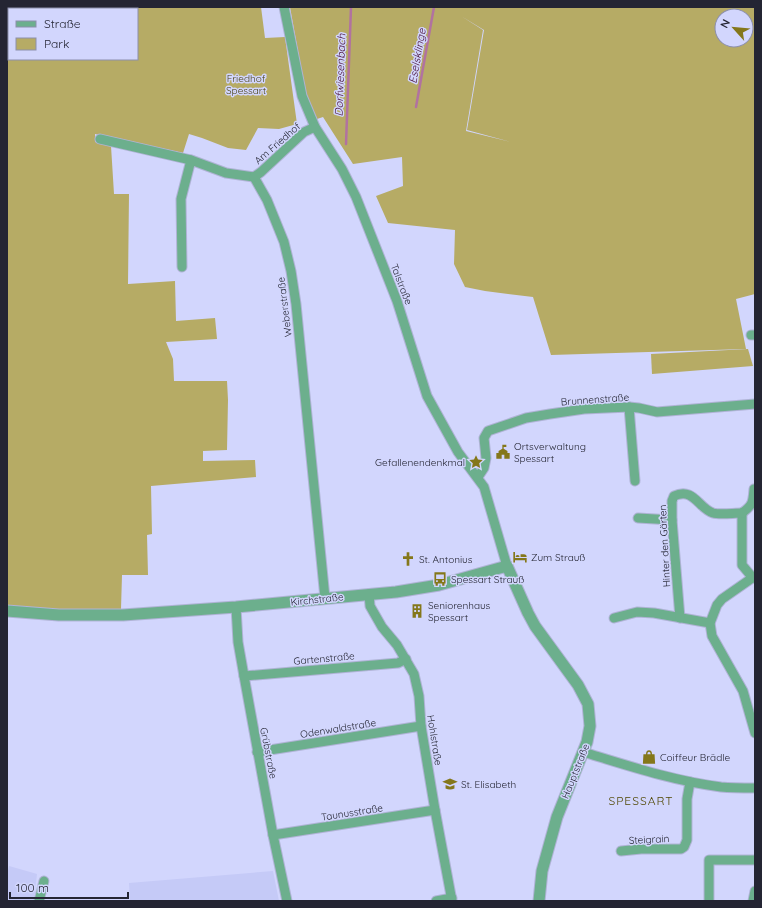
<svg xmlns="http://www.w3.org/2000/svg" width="762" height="908" viewBox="0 0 762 908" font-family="Quicksand,sans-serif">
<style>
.built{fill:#c5caf7}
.green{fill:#b6ab65;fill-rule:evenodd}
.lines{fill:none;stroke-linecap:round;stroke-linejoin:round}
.stream{stroke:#b172a0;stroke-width:2.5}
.minor-casing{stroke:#afb3d5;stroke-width:11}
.tertiary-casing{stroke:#afb3d5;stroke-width:13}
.minor{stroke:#6caf8d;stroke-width:9}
.tertiary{stroke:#6caf8d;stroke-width:11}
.labels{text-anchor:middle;stroke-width:3;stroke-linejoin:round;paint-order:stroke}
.park-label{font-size:10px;fill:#4a4315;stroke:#d2d6fd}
.street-label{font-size:10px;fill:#242533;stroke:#d2d6fd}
.poi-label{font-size:10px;fill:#242533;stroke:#d2d6fd;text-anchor:start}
.water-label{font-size:11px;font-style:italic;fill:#460f37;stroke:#d2d6fd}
.quarter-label{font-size:12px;letter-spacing:1px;fill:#524906;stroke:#d2d6fd}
</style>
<rect width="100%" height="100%" fill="#d2d6fd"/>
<g class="built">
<path d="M9,866L37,874L34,901H7V875Z"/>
<path d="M273,871L279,901H130L129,883Z"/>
</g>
<g class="green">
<path d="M7,7H261L265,38L285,37L297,124L279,129L258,128L246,150L228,148L202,138L189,134L183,153L95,134V142L111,146L114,194H129L128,284L175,281L176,321L215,318L217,339L166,342L173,359L174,381H227L228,400L227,450L203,451V461L255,460L256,477L151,486L152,534L147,535L148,575H122L121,609L119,611L7,608ZM9,9H137V59H9Z"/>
<path d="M290,7H755V294L736,299L746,349L551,355L533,297L485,291L465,287L454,264L455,230L388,223L376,196L403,186L402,157L353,164L323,117L317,119L306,96ZM461,16L484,30L467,130L511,142L466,131L483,30ZM722,16H746V40H722Z"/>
<path d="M748,349L753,366L652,374L651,354Z"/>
</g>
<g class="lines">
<g class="stream">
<path d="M416,107L434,7"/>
<path d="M346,144L351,7"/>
</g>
<defs>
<g id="minor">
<path d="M284,7L302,96L315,127L342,169L356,197L397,301L427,396L458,452L484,487L507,566"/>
<path d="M100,139L191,160L226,173L254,177"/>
<path d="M254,177L267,200L284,242L291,271L296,304L325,598"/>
<path d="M254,177L261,172L304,132L315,127"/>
<path d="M182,267L181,199L191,160"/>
<path d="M751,335H755"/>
<path d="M629,407L635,481"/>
<path d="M478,477L484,468L486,458L484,438L488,431L526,418L550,414L584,409L629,407L639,408L657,412L755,404"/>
<path d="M742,513V565L753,578"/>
<path d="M742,513C753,505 753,502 754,489"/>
<path d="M638,518L672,520"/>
<path d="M755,576L722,599L717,605L710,623L712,636L743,691L755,733"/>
<path d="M369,594L370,606L382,627L397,645L414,674L419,696L421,726L435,810L452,901"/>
<path d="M236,607L238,642L244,676L273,835L287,901"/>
<path d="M614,618L637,612L654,613L710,623"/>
<path d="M680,618L672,520V501L674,496C694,487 698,508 713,513C720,515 733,513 742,513"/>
<path d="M244,676L398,663L406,659"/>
<path d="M257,752L421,726"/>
<path d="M583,752C629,766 674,781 721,787C732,788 744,788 755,788"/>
<path d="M273,835L435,810"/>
<path d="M621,851L641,849H681L684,847L687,840V799L690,782"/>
<path d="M39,901L44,881"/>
<path d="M436,901L452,898"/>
<path d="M709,901V860H755"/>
<path d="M753,901L755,891"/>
</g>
<path id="tertiary" d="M7,611L59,615H123L236,607L396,592L439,585L507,566L528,613L535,626L578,685L588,704L590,726L587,742L557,817L542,871L539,901"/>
</defs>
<use href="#minor" class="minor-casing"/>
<use href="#tertiary" class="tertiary-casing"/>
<use href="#minor" class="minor"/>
<use href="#tertiary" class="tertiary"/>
</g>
<defs>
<symbol id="civic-bare" viewBox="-9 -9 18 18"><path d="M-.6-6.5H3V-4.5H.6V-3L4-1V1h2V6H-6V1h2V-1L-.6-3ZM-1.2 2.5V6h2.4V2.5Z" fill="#84771a" stroke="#d2d6fd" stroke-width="2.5" paint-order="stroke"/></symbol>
<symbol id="sight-bare" viewBox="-9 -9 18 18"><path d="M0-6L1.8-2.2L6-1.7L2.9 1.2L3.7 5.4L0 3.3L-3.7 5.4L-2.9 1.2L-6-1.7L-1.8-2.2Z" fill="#84771a" stroke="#d2d6fd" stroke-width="2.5" paint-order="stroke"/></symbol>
<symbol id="hotel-bare" viewBox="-9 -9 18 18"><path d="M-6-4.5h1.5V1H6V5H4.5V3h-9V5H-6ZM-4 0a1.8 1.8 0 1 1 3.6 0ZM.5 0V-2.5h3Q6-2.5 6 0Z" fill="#84771a" stroke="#d2d6fd" stroke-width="2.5" paint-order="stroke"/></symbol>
<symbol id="church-bare" viewBox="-9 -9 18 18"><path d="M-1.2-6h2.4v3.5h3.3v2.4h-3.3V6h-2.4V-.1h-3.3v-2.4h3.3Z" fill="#84771a" stroke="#d2d6fd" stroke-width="2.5" paint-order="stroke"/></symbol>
<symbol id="bus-bare" viewBox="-9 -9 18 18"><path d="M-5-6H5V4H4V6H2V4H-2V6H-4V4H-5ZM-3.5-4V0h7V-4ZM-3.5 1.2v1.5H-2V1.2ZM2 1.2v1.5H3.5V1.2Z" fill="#84771a" stroke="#d2d6fd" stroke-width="2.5" paint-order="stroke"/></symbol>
<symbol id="building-bare" viewBox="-9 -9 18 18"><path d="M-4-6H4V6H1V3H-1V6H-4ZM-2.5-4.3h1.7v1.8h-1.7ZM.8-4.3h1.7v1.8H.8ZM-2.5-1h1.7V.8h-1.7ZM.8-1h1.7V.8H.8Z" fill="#84771a" stroke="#d2d6fd" stroke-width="2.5" paint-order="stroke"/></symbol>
<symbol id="shop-bare" viewBox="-9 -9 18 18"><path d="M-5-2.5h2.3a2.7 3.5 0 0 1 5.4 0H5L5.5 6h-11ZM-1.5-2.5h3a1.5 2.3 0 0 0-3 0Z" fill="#84771a" stroke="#d2d6fd" stroke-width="2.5" paint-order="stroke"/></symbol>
<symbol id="school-bare" viewBox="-9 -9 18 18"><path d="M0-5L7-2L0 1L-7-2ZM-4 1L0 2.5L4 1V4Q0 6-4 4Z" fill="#84771a" stroke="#d2d6fd" stroke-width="2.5" paint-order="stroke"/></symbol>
</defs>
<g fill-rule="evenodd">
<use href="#civic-bare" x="493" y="442" width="20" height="20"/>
<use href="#sight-bare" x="466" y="452" width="20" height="20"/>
<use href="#hotel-bare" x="510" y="547" width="20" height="20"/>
<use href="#church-bare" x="398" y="549" width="20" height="20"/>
<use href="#bus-bare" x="430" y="569" width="20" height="20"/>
<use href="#building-bare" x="407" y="601" width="20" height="20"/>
<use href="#shop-bare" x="639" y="747" width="20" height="20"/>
<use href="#school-bare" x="440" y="774" width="20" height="20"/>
</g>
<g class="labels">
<g class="park-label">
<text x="246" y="82">Friedhof<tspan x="246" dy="12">Spessart</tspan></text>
</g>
<g class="street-label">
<text transform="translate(277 143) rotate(-41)" y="4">Am Friedhof</text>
<text transform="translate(402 284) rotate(69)" y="4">Talstraße</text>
<text transform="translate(284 307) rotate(-97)" y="4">Weberstraße</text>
<text transform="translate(595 399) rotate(-4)" y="4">Brunnenstraße</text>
<text transform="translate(664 546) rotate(-93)" y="4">Hinter den Gärten</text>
<text transform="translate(317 599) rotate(-6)" y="4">Kirchstraße</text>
<text transform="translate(324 658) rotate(-5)" y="4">Gartenstraße</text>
<text transform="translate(338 728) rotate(-9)" y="4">Odenwaldstraße</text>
<text transform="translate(435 740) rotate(81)" y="4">Hohlstraße</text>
<text transform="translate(269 753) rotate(79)" y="4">Grübstraße</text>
<text transform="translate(575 771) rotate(-68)" y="4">Hauptstraße</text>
<text transform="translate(352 812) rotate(-9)" y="4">Taunusstraße</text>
<text transform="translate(649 839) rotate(-3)" y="4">Steigrain</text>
</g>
<g class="poi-label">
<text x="514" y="450">Ortsverwaltung<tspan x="514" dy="12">Spessart</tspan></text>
<text x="465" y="466" text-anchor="end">Gefallenendenkmal</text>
<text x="531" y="561">Zum Strauß</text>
<text x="419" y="563">St. Antonius</text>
<text x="451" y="583">Spessart Strauß</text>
<text x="428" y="609">Seniorenhaus<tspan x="428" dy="12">Spessart</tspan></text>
<text x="660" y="761">Coiffeur Brädle</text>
<text x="461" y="788">St. Elisabeth</text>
</g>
<g class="water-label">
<text transform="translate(417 56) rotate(-80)" y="4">Eselsklinge</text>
<text transform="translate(340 75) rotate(-88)" y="4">Dorfwiesenbach</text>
</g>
<g class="quarter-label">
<text x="641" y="805">SPESSART</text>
</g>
</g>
<rect width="762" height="908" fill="none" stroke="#242533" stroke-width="16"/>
<rect x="8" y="8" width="130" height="52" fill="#d2d6fd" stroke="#8c8fac"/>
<rect x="16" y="21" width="20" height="6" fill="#6caf8d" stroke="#8c8fac"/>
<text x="44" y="28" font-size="12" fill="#242533">Straße</text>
<rect x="16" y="38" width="20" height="12" fill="#b6ab65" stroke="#8c8fac"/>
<text x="44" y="48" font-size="12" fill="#242533">Park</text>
<g transform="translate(734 28) rotate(297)"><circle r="19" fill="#d2d6fd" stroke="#8c8fac"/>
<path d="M0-3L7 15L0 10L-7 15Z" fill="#84771a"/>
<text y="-6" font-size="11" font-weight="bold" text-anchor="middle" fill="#242533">N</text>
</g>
<path d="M10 892v6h118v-6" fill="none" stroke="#242533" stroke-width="2"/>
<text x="16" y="892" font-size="12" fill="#242533" stroke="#d2d6fd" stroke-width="3" paint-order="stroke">100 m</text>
</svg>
